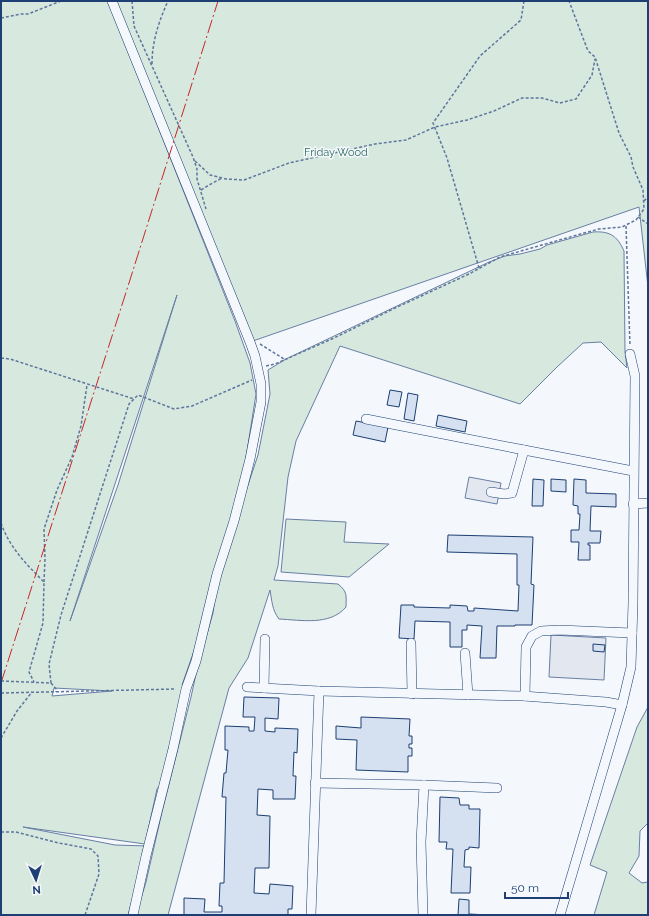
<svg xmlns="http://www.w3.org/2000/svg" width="649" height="916" viewBox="0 0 649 916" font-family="Raleway,sans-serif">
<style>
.green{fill:#d7e8df;stroke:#687fa3;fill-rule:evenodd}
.parking{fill:#e3e8f0;stroke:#687fa3}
.building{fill:#d5e0f0;stroke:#1d3f73}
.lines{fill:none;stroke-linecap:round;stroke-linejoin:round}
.minor-casing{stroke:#1d3f73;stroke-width:10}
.path{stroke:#5e769c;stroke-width:1.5;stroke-dasharray:3 2;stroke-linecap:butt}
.minor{stroke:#f4f7fb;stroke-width:9}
.power{stroke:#c62828;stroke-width:1;stroke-dasharray:14 3 2 3;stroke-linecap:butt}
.labels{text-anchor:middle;stroke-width:3;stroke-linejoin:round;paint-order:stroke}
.park-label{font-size:11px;fill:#2c6c60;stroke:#f4f7fb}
</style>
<rect width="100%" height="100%" fill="#f4f7fb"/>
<g class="green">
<path d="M1,1H108L235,321L250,363L256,394L245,464L202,628L182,685H185L164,780L157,789L145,844L23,827L115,845L147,846L128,915H1ZM177,295L118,485L70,621ZM54,688L112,691L52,696Z"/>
<path d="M112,1H648V287L639,207L250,342Z"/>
<path d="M593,232C609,231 617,235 624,251L625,352L627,368L601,342L583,343L557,367L520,404L340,346L296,441L288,477L278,566L274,580L338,584C348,592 346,596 346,607C330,626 301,620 279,619C272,610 272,601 270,590L248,658L229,688L168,915H136L146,882L162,812L191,697L198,665L213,613L218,575L258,455L270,394L268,370L286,359L489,262L505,256L520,254L540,249L547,245Z"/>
<path d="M286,519L346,522L344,542L389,544L349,577L281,572Z"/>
<path d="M648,707V823L640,831L639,856L629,873L642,883L648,882V915H594L607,872L590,865L637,727Z"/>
</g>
<g class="parking">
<path d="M469,477L501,483L497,504L465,498Z"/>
<path d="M551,635L606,638L604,680L549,677Z"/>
</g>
<g class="building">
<path d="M390,390L402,392L399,407L387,405Z"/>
<path d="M408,393L418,395L414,421L404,419Z"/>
<path d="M438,415L467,421L465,432L436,426Z"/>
<path d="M356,421L388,427L385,442L353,435Z"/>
<path d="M533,479L544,480L543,506H532Z"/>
<path d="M551,479L566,480V492L551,491Z"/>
<path d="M574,479L586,480V493L616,494V507L591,506L590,531H601L600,543H588V545H590V560H578L579,542H571V530H579L580,514H578V506L573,505Z"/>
<path d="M448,535L533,537L531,584L534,585L532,625H515V626H497L496,658H480L482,626L467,625V630H462V647H450V622L415,621L414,639L399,638L401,605H414V607L450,608V605L467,606L468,611H474V608L518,611L519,585H517V554L447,552Z"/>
<path d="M593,644L605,645L604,652L593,651Z"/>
<path d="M244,697L279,698L278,719L265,718V731L275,732V728L298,729L297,753L294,752L293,776H296L295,799H273V790L258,789L257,815L270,816L269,868H255L254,893L269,894L270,884L293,886L292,909H288V915H184V898L205,899L204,912H222V906H219L220,883H224L226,797H222L224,773H226L228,750H225V726L249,727V731H254L255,717H243Z"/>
<path d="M361,717L410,719L409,736H412V744H409V748H412V756H408V772L356,770L357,740L336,739V726L361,728Z"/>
<path d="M440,797L459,798L460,805H469V809H480L479,848L469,847V849L465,850L464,867H471L470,893H451L453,849H446L447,842H439Z"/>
<path d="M459,899L469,900V914L489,915H458Z"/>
</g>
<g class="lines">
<defs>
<g id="minor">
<path d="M112,1L250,342L255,356L261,384V402L250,459L234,521L217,574L196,661L186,689L173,749L146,856L133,915"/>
<path d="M366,419L524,450"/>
<path d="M491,492L504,494L512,493L524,450L633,471"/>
<path d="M633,504L648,503"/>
<path d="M411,643L412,694"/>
<path d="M465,653L468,695"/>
<path d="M247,687L319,691L523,696L606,702L622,705"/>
<path d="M264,688L265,639"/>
<path d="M525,696L526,647L532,636L541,631L559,630L632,633"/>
<path d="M315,783L424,785L421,842L423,915"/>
<path d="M424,785L497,788"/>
<path d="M311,915L319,691"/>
<path d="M560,915L622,705L631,667L633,603L635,376L630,354"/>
</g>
</defs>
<use href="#minor" class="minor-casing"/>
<g class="path">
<path d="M132,1L134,26L193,157L197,169V179L206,209"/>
<path d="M1,18L21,14H28L61,1"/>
<path d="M152,64C152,41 159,21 168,1"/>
<path d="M195,161L210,175L226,179L244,180L289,163L375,144L406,140L435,127L467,120L494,111L522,98H542L560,103L576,99L592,75L595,59"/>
<path d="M201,190L209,185L222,178"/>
<path d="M644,201L648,197"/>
<path d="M638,217L648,224"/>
<path d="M626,226L630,346"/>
<path d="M479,268L447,158L433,123L480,56L521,20L524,1"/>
<path d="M260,344L284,359"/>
<path d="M1,358L10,359L134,399"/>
<path d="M266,366L275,364L334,338L393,309L469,274L500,257L584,233L599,229L622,227L636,220L644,209L643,190L633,167L631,157L619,133L595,57L588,51L569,1"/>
<path d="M1,523C9,547 27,565 44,582L43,623L29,672L34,682"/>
<path d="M44,582L45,559L44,529L57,490L72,457L81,426L87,385"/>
<path d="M1,681L51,683L49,664L61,615L129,404L138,395L174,409L192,406L252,380"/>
<path d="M51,683L56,689V692"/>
<path d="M1,693L176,689"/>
<path d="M1,738L17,711L32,692"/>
<path d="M1,832H16L59,843L91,849L98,856L99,874L85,915"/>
</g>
<use href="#minor" class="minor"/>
<path class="power" d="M1,683L129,283L218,1"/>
</g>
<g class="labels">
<g class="park-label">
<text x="336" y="156">Friday Wood</text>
</g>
</g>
<rect width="649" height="916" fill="none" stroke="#1d3f73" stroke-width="4"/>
<g transform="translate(36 880) rotate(176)" stroke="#f4f7fb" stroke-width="3" paint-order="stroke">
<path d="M0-3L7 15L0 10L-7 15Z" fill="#1d3f73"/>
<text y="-6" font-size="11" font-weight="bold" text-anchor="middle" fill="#1d3f73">N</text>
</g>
<path d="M505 892v6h63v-6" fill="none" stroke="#1d3f73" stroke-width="2"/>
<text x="511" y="892" font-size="12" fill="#1d3f73" stroke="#f4f7fb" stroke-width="3" paint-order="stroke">50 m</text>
</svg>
